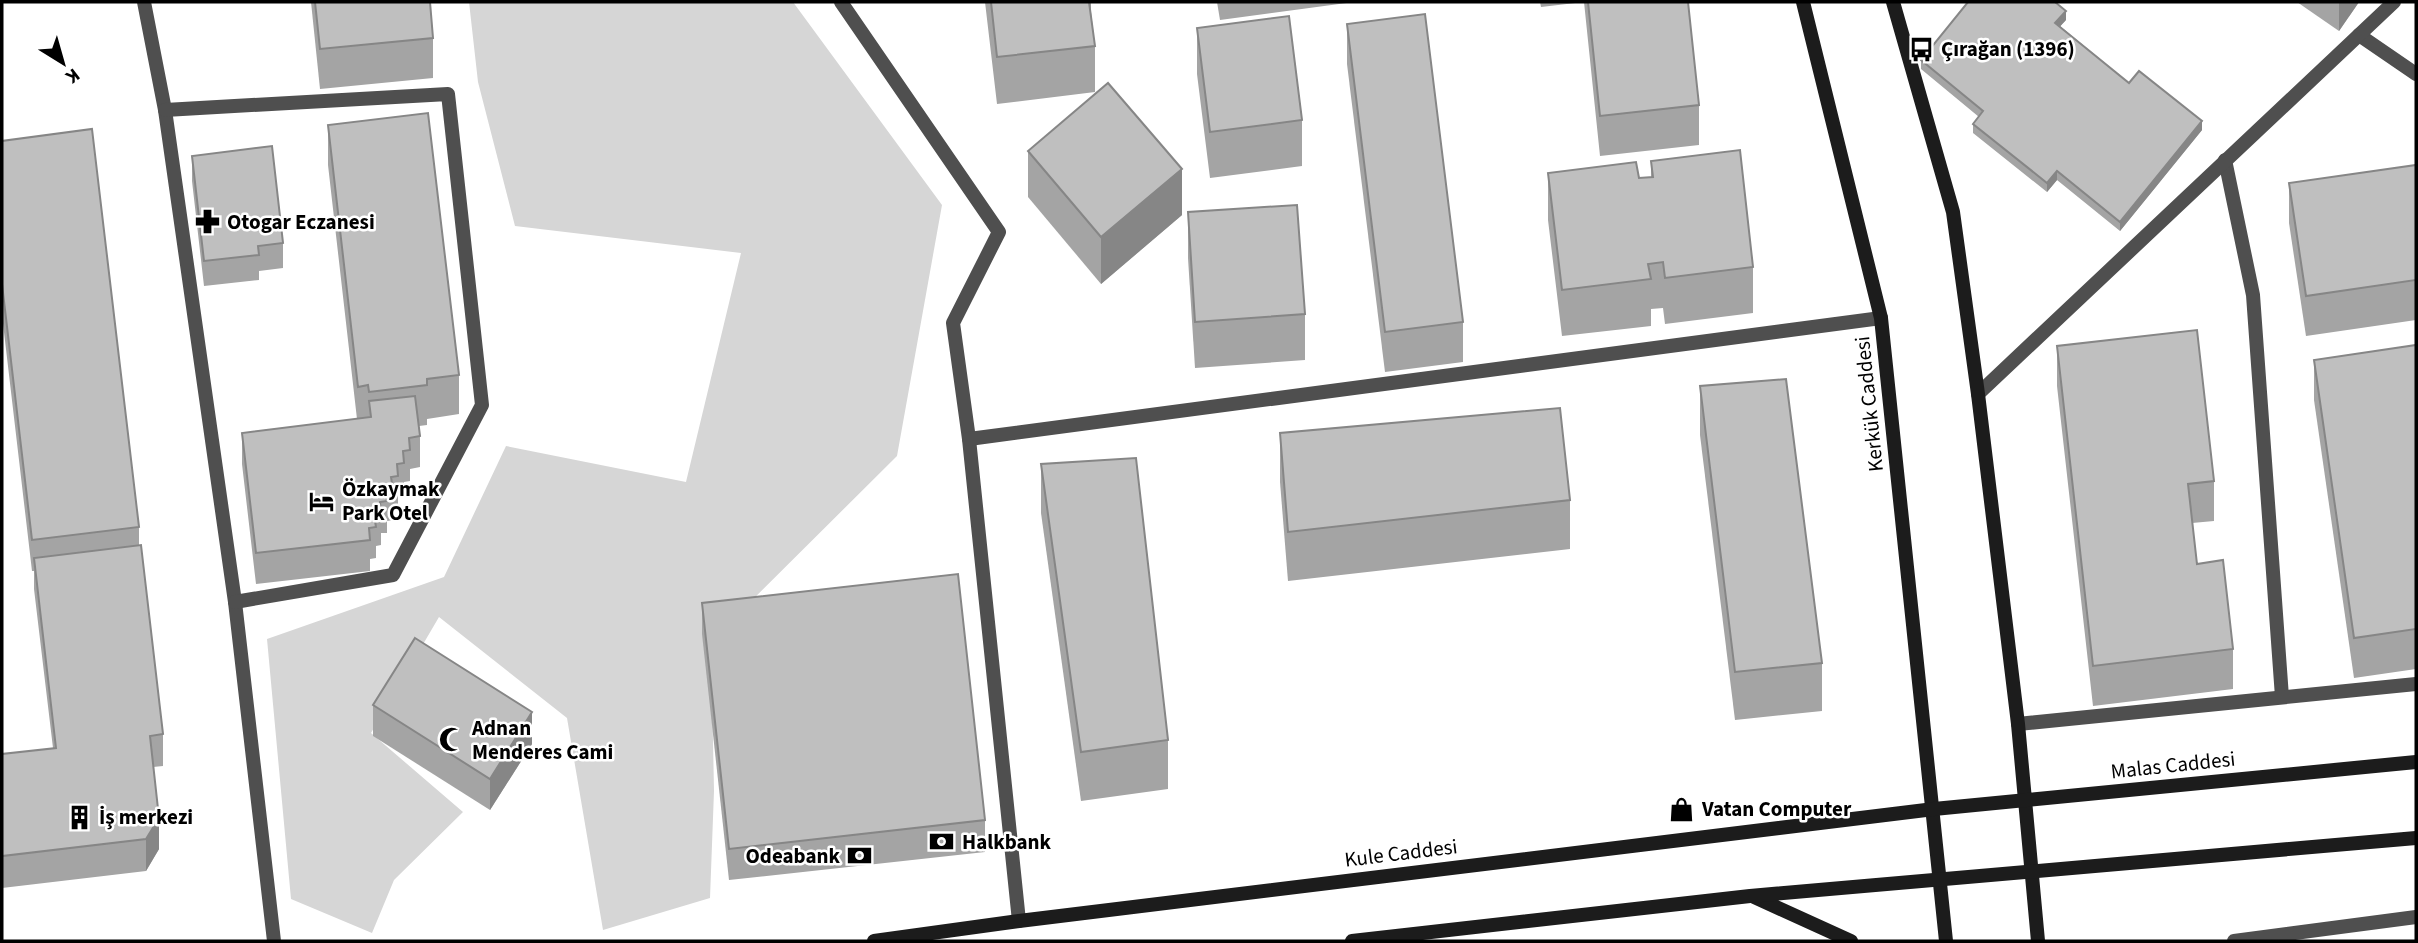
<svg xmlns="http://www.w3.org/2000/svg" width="2418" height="943" viewBox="0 0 2418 943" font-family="'Source Sans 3',sans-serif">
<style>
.green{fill:#d6d6d6}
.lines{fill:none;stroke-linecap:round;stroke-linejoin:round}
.street{stroke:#4f4f4f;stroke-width:14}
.secondary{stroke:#1c1c1c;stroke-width:14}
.wall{fill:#a4a4a4}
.shaded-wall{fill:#868686}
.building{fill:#bfbfbf;stroke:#868686;stroke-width:2}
.labels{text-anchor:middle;stroke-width:5;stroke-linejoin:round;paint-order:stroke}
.poi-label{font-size:21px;font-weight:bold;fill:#000;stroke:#fff;text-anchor:start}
.street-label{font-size:21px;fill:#000;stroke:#fff}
</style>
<rect width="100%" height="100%" fill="#fff"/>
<path class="green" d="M469,2H793L942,205L897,456L711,641L714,791L710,898L603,930L567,718L439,617L371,733L463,812L394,880L372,933L291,899L267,639L444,577L506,446L686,482L741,253L515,226L478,82Z"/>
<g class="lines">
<g class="street">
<path d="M144,2L165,110L235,602L274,941"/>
<path d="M841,2L999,232L953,323L969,439L1019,921"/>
<path d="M2359,35L2416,74"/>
<path d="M165,110L448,94L482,405L393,575L235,602"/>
<path d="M2225,160L2253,295L2282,697"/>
<path d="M1978,394L2394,2"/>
<path d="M969,439L1881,318"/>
<path d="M2018,724L2416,684"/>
<path d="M2234,941L2416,917"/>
</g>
<g class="secondary">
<path d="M1803,2L1881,318L1946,941"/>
<path d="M1893,2L1953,212L1978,394L2018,724L2038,941"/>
<path d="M1754,897L1851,941"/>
<path d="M874,941L1019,921L1934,809L2416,762"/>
<path d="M1352,941L1750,896L2416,838"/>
</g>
</g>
<g class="wall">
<path d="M311,2H430L433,38V78L320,89Z"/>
<path d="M985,2H1091V12L1095,46V92L997,104Z"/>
<path d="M1217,2H1354L1220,20Z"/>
<path d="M1540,2H1688L1699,105V145L1600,156L1584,2L1541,7Z"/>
<path d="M2297,2H2359L2339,31Z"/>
<path d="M2066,20L2060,26L2129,83L2202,130L2120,231L2057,180L2047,192L1973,133V124L1979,117L1921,69V60Z"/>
<path d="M1347,24L1463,322V362L1385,372L1347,64Z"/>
<path d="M1197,28L1302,120V166L1210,178L1197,74Z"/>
<path d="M328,125L459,375V414L427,419V425L419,426L420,436V467L410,469V481L404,482V494L398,495V507L393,508V520L387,521V533H381V545L376,546V558L370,559V571L256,584L242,464V433L357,419L328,165Z"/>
<path d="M2,141L139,527V545L163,734V766L153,767L159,849L146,871L2,888V754L53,748L34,589V571H32L2,315Z"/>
<path d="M1028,151L1182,215L1101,284L1028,197Z"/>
<path d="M192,156L283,243V268L259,271V280L204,286L192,181Z"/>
<path d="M1651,161L1753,267V313L1665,324L1663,308L1651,309V326L1562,336L1548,220V173L1639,178L1651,177Z"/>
<path d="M2416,165V320L2306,336L2289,223V183Z"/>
<path d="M1188,212L1305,314V360L1195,368L1188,258Z"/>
<path d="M2416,345V669L2354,678L2314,400V360Z"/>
<path d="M2057,346L2214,481V521L2192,523L2197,564L2233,649V689L2093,706L2057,386Z"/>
<path d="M1700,386L1822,663V711L1735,720L1700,435Z"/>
<path d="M1280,433L1570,500V549L1288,581L1280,482Z"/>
<path d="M1041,464L1168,740V789L1081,801L1041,513Z"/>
<path d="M702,603L985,820V852L729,880L702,634Z"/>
<path d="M373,705L532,744L490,810L373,736Z"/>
</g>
<g class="shaded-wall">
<path d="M2339,2H2359L2339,31Z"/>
<path d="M2066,11V20L2055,32V23Z"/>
<path d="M2202,121V130L2120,231V222Z"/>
<path d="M1182,169V215L1101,284V237Z"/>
<path d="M2057,171V180L2047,192V183Z"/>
<path d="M532,712V744L490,810V779Z"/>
<path d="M159,818V849L146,871V839Z"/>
</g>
<g class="building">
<path d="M315,2H430L433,38L320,49Z"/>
<path d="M991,2H1089L1095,46L997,57Z"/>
<path d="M1588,2H1688L1699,105L1600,116Z"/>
<path d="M1968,2H2055L2066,11L2055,23L2129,83L2139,71L2202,121L2120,222L2057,171L2047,183L1973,124L1983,111L1921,60Z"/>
<path d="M1425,14L1463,322L1385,332L1347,24Z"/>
<path d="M1289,16L1302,120L1210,132L1197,28Z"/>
<path d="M1108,83L1182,169L1101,237L1028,151Z"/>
<path d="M428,113L459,375L427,379V385L369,392L368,385L358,387L328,125Z"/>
<path d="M92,129L139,527L32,540L2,284V141Z"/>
<path d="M272,146L283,243L258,246L259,255L204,261L192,156Z"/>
<path d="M1740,150L1753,267L1665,278L1663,262L1648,264L1651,279L1562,290L1548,173L1636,162L1639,178L1653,177L1651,161Z"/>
<path d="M2416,165V280L2306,296L2289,183Z"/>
<path d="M1297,205L1305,314L1195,322L1188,212Z"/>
<path d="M2197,330L2214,481L2188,484L2197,564L2223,560L2233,649L2093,666L2057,346Z"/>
<path d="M2416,345V629L2354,638L2314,360Z"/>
<path d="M1786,379L1822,663L1735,672L1700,386Z"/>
<path d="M415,396L420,436L409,438L410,450L403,451L404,463L397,464L398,476L391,477L393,489L385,490L387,501L380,502L381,514L374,515L376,527L369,528L370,540L256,553L242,433L371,417L369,401Z"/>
<path d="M1560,408L1570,500L1288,532L1280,433Z"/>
<path d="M1136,458L1168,740L1081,752L1041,464Z"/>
<path d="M141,545L163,734L150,736L159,818L146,839L2,856V754L56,748L34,558Z"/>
<path d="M958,574L985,820L729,849L702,603Z"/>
<path d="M415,638L532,712L490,779L373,705Z"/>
</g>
<defs>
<symbol id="bus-bare" viewBox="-9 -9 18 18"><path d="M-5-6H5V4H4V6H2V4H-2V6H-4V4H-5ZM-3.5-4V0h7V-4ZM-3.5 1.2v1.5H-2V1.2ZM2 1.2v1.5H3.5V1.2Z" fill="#000" stroke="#fff" stroke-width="2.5" paint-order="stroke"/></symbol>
<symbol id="pharmacy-bare" viewBox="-9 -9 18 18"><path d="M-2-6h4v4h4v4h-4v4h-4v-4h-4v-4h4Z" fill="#000" stroke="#fff" stroke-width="2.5" paint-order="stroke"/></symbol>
<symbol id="hotel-bare" viewBox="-9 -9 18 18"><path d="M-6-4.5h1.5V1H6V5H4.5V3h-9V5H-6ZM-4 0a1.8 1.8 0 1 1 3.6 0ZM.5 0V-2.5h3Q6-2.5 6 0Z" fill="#000" stroke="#fff" stroke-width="2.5" paint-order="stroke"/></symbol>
<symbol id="mosque-bare" viewBox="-9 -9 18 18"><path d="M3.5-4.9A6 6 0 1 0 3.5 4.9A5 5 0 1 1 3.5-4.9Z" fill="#000" stroke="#fff" stroke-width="2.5" paint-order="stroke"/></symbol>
<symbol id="shop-bare" viewBox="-9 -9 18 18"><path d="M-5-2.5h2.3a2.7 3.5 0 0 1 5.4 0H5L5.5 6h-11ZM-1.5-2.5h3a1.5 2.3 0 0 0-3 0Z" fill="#000" stroke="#fff" stroke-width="2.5" paint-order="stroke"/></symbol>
<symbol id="building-bare" viewBox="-9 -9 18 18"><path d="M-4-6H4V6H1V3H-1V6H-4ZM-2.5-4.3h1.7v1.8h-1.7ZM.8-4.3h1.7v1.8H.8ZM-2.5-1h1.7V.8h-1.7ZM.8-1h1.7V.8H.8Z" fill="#000" stroke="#fff" stroke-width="2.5" paint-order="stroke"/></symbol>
<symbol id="bank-bare" viewBox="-9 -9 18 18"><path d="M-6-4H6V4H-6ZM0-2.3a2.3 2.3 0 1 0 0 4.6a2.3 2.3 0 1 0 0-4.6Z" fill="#000" stroke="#fff" stroke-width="2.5" paint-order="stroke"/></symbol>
</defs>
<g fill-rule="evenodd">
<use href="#bus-bare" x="1904" y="32" width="35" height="35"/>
<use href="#pharmacy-bare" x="190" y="204" width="35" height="35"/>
<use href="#hotel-bare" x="304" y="484" width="35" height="35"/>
<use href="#mosque-bare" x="434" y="722" width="35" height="35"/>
<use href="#shop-bare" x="1664" y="792" width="35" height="35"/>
<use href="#building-bare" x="62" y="800" width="35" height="35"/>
<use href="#bank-bare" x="924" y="824" width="35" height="35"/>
<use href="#bank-bare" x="842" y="838" width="35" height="35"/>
</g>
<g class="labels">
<g class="poi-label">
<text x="1941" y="56">Çırağan (1396)</text>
<text x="227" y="229">Otogar Eczanesi</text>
<text x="342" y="496">Özkaymak<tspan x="342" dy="24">Park Otel</tspan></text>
<text x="472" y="735">Adnan<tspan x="472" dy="24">Menderes Cami</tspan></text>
<text x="1702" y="816">Vatan Computer</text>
<text x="99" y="824">İş merkezi</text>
<text x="962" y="849">Halkbank</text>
<text x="840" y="863" text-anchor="end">Odeabank</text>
</g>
<g class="street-label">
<text transform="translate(1869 404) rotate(-96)" y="7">Kerkük Caddesi</text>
<text transform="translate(2173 765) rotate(-6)" y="7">Malas Caddesi</text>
<text transform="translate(1401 853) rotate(-7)" y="7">Kule Caddesi</text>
</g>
</g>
<rect width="2418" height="943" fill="none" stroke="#000000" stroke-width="7"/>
<g transform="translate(63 63) rotate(143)" stroke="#ffffff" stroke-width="5" paint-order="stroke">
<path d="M0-5L12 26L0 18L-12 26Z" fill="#000000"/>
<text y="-10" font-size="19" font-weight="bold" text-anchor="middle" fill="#000000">K</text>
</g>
</svg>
